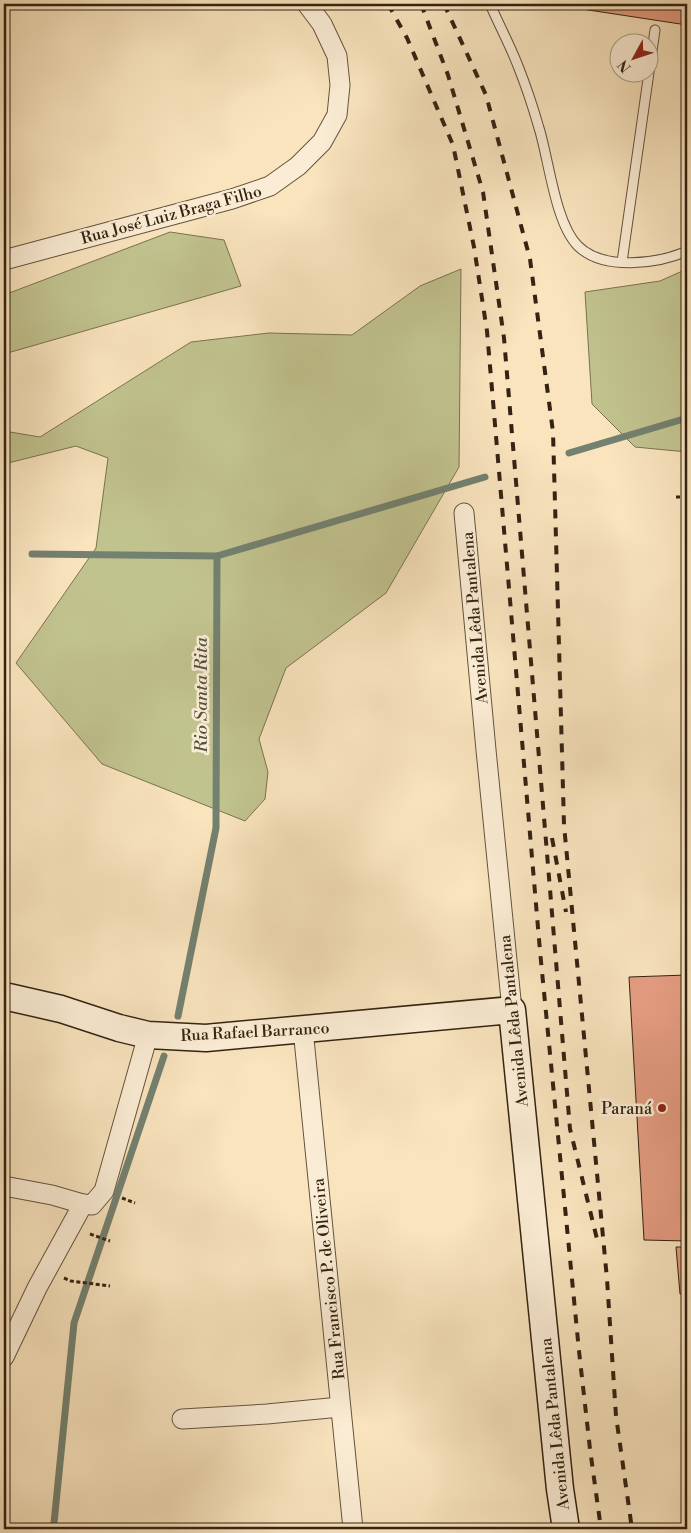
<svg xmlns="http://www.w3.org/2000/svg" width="691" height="1533" viewBox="0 0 691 1533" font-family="'Libre Bodoni',serif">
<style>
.green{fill:#c1c38f;stroke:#7a7350}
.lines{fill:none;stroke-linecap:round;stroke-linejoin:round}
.stream{stroke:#738170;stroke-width:7}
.building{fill:#e59d82;stroke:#332312}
.lane-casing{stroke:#64533d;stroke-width:11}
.street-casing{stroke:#64533d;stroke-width:21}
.secondary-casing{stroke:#332312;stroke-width:29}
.path{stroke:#332312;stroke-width:3;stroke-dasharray:4 2.5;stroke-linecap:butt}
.lane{stroke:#fbedd5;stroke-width:9}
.street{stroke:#fbedd5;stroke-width:19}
.secondary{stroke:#fbedd5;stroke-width:26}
.rail{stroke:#332312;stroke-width:4;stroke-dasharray:9 9;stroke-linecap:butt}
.poi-dot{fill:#8f2418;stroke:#fbedd5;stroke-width:2}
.labels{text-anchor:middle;stroke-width:5;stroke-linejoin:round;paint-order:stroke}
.street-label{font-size:16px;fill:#332312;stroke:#fbedd5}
.poi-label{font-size:16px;fill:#332312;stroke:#fbedd5;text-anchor:end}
.water-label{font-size:18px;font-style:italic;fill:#535241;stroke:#fbedd5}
</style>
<rect width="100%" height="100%" fill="#f9e4be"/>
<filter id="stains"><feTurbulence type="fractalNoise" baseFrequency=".004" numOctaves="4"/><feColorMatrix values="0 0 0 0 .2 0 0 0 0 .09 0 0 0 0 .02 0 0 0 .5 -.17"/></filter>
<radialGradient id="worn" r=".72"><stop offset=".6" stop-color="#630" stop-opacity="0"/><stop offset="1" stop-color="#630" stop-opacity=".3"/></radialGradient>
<g class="green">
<path d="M170,232L224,240L241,286L4,354V295Z"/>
<path d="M461,269L459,467L386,593L286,668L259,739L268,772L265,799L245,821L102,764L16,663L96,548L108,458L76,446L4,464V431L40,437L191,342L269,333L352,335L420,286Z"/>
<path d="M687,269V452L635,447L592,404L585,292L660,281Z"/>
</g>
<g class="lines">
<g class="stream">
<path d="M569,453L687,418"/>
<path d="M32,554L217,556L216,828L178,1016"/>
<path d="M217,556L485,477"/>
<path d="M56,1529L54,1523L74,1323L164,1056"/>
</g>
</g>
<g class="building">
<path d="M549,4H687V25Z"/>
<path d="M687,975V1241L644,1240L629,977Z"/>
<path d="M676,1247H687V1294H680Z"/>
</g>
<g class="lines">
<defs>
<g id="lane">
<path d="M490,4C499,25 510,45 518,66C526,86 533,107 539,128C549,160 555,223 578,246C603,271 658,264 687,251"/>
<path d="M622,262L655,30"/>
</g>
<g id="street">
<path d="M4,260L232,199L270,186L298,166L322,142L337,115L340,85L337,56L322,24L307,4"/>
<path d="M464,513L486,750L512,1010"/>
<path d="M303,1029L353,1529"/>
<path d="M4,1186L52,1195L83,1204L92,1205L104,1191L148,1035"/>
<path d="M4,1357L37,1288L83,1204"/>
<path d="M182,1419L267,1414L340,1407"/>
</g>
<path id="secondary" d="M4,996L61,1009L119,1028L148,1035L206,1038L512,1010L560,1489L566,1529"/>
</defs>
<use href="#lane" class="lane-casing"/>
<use href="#street" class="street-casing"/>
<use href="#secondary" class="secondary-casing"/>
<g class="path">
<path d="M676,497H687"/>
<path d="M122,1198L135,1203"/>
<path d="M90,1234L110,1241"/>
<path d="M64,1278L71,1281L110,1286"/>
</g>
<use href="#lane" class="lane"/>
<use href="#street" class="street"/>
<use href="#secondary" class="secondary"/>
<g class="rail">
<path d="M388,4L407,38L453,145L474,247L487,331L540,951L579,1351L590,1449L601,1529"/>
<path d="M421,4L448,75L483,192L504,338L570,1129L598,1243"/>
<path d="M444,4L486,95L530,259L553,432L564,825L607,1279L616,1416L632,1529"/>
<path d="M552,838L566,912"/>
</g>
</g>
<circle class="poi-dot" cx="662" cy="1108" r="5"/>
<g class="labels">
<g class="street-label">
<text transform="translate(171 214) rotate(-15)" y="6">Rua José Luiz Braga Filho</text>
<text transform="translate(474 618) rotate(-95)" y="6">Avenida Lêda Pantalena</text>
<text transform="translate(513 1021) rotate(-96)" y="6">Avenida Lêda Pantalena</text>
<text transform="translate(255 1031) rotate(-3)" y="6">Rua Rafael Barranco</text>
<text transform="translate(328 1279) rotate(-96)" y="6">Rua Francisco P. de Oliveira</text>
<text transform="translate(554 1424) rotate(-96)" y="6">Avenida Lêda Pantalena</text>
</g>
<g class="poi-label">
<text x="652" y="1114">Paraná</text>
</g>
<g class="water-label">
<text transform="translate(201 695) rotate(-90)" y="6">Rio Santa Rita</text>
</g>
</g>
<rect width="691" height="1533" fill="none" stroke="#f9e4be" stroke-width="20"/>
<rect x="5" y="5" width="681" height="1523" fill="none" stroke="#332312" stroke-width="2.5"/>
<rect x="10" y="10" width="671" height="1513" fill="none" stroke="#332312"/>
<g transform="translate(634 58) rotate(230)"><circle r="24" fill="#fbedd5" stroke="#ab9c87"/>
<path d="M0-4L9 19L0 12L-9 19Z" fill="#8f2418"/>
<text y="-8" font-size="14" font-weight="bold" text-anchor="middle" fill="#332312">N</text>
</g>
<rect width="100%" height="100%" filter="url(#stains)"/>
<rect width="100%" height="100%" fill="url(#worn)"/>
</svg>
